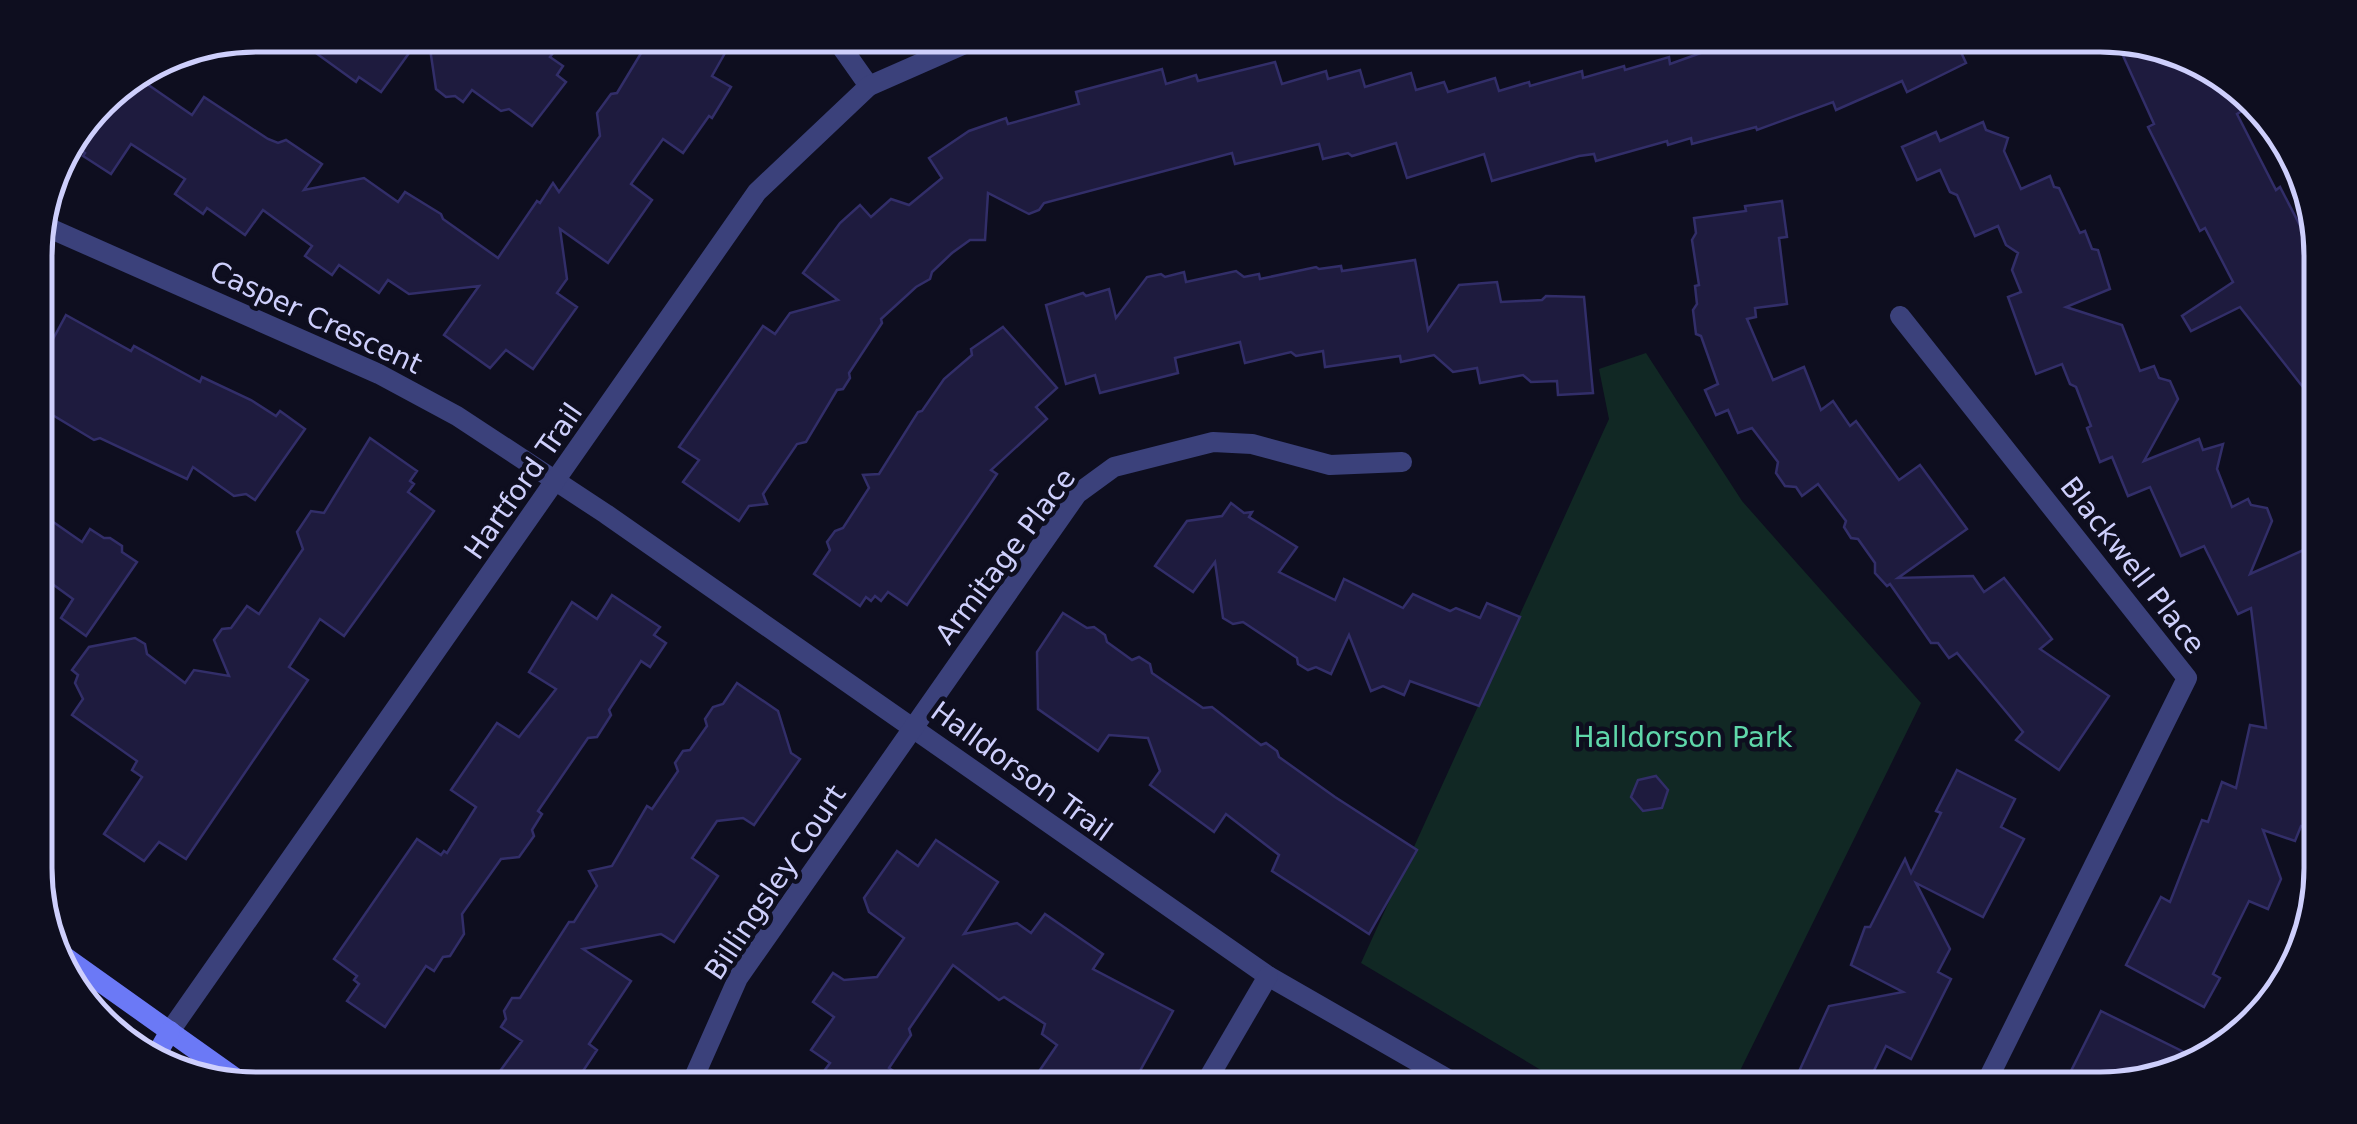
<svg xmlns="http://www.w3.org/2000/svg" width="2357" height="1124" viewBox="0 0 2357 1124" font-family="'DejaVu Sans',sans-serif">
<style>
.green{fill:#112824}
.building{fill:#1e1b3e;stroke:#322e69;stroke-width:2.5}
.lines{fill:none;stroke-linecap:round;stroke-linejoin:round}
.street{stroke:#3b417b;stroke-width:20}
.secondary{stroke:#6b79f6;stroke-width:20}
.labels{text-anchor:middle;stroke-width:9;stroke-linejoin:round;paint-order:stroke}
.street-label{font-size:28px;fill:#cecffc;stroke:#0e0e1f}
.park-label{font-size:28px;fill:#5fd7aa;stroke:#0e0e1f}
.rim{fill:none;stroke:#cecffc;stroke-width:5}
</style>
<rect width="100%" height="100%" fill="#0e0e1f"/>
<path class="green" d="M1646,353L1742,501L1921,703L1731,1089H1573L1361,963L1609,419L1599,369Z"/>
<g class="building">
<path d="M291,35H422L381,92L359,77L356,82Z"/>
<path d="M428,35H567L550,57L563,66L557,75L566,82L532,126L509,109L501,111L472,90L463,102L455,96L446,97L436,89Z"/>
<path d="M652,35H695L725,53L712,76L731,87L712,118L709,116L683,153L663,139L631,184L652,200L608,263L560,229L567,279L557,293L577,307L533,369L506,350L490,368L444,335L479,286L409,294L388,280L379,293L339,265L332,275L305,256L312,246L263,210L245,235L207,208L203,214L175,194L185,179L131,144L111,174L83,156L85,153L70,142L110,90L134,75L192,115L204,97L268,139L278,143L286,140L322,164L304,190L364,178L398,202L405,192L441,214L443,219L498,258L537,201L540,203L553,183L559,192L600,136L597,113L611,94L617,93Z"/>
<path d="M1751,35H1953L1966,63L1907,92L1902,81L1836,110L1833,102L1757,130L1756,127L1692,144L1691,138L1668,145L1667,141L1596,161L1594,154L1579,156L1492,181L1484,154L1407,178L1396,143L1352,156L1348,153L1323,159L1319,144L1235,164L1232,153L1044,203L1039,210L1029,214L988,193L985,240H970L952,253L932,272L930,279L916,287L881,319L882,323L849,373L850,378L843,389L837,390L806,442L797,444L763,494L767,504L749,506L739,521L683,482L699,460L679,447L763,326L775,334L790,313L838,300L803,273L840,223L860,205L871,217L891,199L909,205L942,178L929,158L969,131L1006,118L1008,124L1079,104L1076,92L1162,69L1166,84L1196,75L1198,81L1275,62L1282,84L1326,71L1328,79L1360,70L1365,87L1411,73L1416,90L1444,82L1448,92L1495,78L1499,91L1529,82L1530,86L1582,71L1583,78L1624,66L1625,70L1669,57L1670,64Z"/>
<path d="M2115,38L2186,52L2228,84L2242,111L2237,114L2276,190L2280,187L2320,264L2321,410L2240,307L2191,331L2182,316L2233,282L2205,228L2200,231L2148,127L2154,124Z"/>
<path d="M1983,122L1986,130L2008,138L2004,151L2021,189L2050,176L2054,187L2059,188L2080,233L2085,231L2092,249L2098,250L2110,289L2066,307L2122,325L2140,371L2154,366L2159,378L2170,381L2178,399L2144,461L2199,439L2203,450L2223,444L2217,469L2232,507L2248,499L2251,505L2267,508L2272,521L2250,574L2306,549L2321,557L2322,786L2307,828L2301,826L2295,841L2263,830L2281,879L2268,909L2249,901L2213,974L2220,978L2204,1007L2126,965L2161,897L2170,902L2202,820L2208,822L2222,782L2236,788L2250,725L2266,728L2251,608L2238,614L2204,546L2181,556L2150,487L2128,496L2112,457L2100,462L2087,428L2091,426L2076,387L2070,384L2062,364L2036,374L2008,297L2021,292L2012,270L2018,253L2006,245L1998,226L1975,236L1957,195L1950,192L1940,170L1917,180L1902,147L1936,132L1940,141Z"/>
<path d="M1782,201L1787,237L1779,238L1787,304L1755,308L1756,317L1747,319L1773,380L1804,367L1821,410L1833,401L1850,426L1856,421L1899,480L1920,465L1967,529L1898,578L1973,576L1984,592L2004,578L2052,639L2040,649L2109,696L2059,770L2016,740L2023,732L1957,653L1949,658L1938,643H1931L1890,584L1887,586L1875,573V563L1858,539L1851,538L1844,527L1846,521L1818,484L1802,496L1796,487L1785,486L1776,473L1778,462L1752,428L1738,433L1728,410L1716,415L1705,390L1718,384L1701,336L1696,334L1693,310L1697,304L1695,286L1699,285L1692,240L1696,233L1694,218L1746,211L1745,206Z"/>
<path d="M1415,260L1428,330L1459,285L1497,282L1501,302L1542,300L1546,296L1584,297L1593,393L1558,395L1557,381L1531,382L1523,375L1480,383L1477,368L1453,372L1434,355L1401,362L1400,356L1325,367L1323,351L1296,356L1291,352L1245,363L1240,342L1175,358L1178,373L1100,393L1095,375L1066,384L1046,305L1083,293L1086,296L1109,289L1116,318L1147,277L1161,274L1165,277L1184,272L1186,282L1236,271L1244,277L1259,274L1260,279L1316,267L1319,269L1341,266L1342,271Z"/>
<path d="M66,315L131,351L134,346L200,382L202,377L251,400L276,416L280,411L305,429L255,500L246,494L234,496L193,467L187,479L100,438L94,440L36,405V330L53,339Z"/>
<path d="M1003,327L1057,388L1036,407L1047,419L991,470L997,474L907,605L888,592L881,601L875,596L871,601L866,597L860,606L814,574L830,550L827,542L835,531L843,528L869,488L863,475L879,474L918,412L922,411L944,379L972,355L971,349Z"/>
<path d="M370,438L417,471L410,481L414,484L408,492L434,511L344,636L320,619L289,667L308,680L186,859L159,842L144,861L104,834L142,777L132,770L137,761L72,715L83,699L75,683L78,675L72,670L89,647L135,638L145,644L147,654L185,683L194,670L229,676L214,640L222,629L231,628L247,606L259,614L303,549L297,532L311,511L324,513Z"/>
<path d="M1231,503L1244,513L1252,512L1249,517L1297,547L1279,572L1335,600L1344,579L1403,608L1413,594L1450,611L1456,608L1480,618L1487,603L1520,617L1479,706L1410,681L1404,695L1383,686L1371,691L1349,635L1331,674L1316,667L1308,670L1298,664L1297,658L1243,622L1233,624L1223,618L1215,562L1193,592L1155,566L1187,521L1222,516Z"/>
<path d="M36,510L82,542L90,529L104,538H110L122,546V552L137,562L86,636L61,618L73,599L36,572Z"/>
<path d="M612,595L660,627L654,635L666,643L650,667L641,661L609,710L611,715L597,737L588,738L538,811L542,814L532,830L534,836L519,857L501,859L462,914L464,934L450,956L443,957L434,971L426,966L385,1027L347,1001L359,984L354,980L357,976L334,959L417,839L441,855L444,851L447,853L476,807L451,790L497,723L519,737L556,689L529,672L572,602L597,619Z"/>
<path d="M1063,613L1087,628L1094,627L1105,635L1107,642L1132,660L1139,657L1150,664L1152,673L1203,708L1212,707L1261,745L1266,743L1277,751L1279,757L1335,797L1417,850L1369,934L1272,871L1279,855L1226,814L1214,832L1150,785L1160,771L1148,738L1109,735L1098,751L1038,709L1037,652Z"/>
<path d="M737,683L778,711L791,753L800,759L754,825L743,818L717,821L692,858L718,876L674,942L661,934L583,949L631,981L589,1044L597,1050L571,1089H487L522,1041L501,1027L506,1019L504,1011L512,998H520L569,922H574L597,886L589,871L612,866L647,806L652,809L678,771L675,763L683,751L690,750L707,726L705,719L713,707L723,704Z"/>
<path d="M1957,770L2015,799L2001,827L2024,839L1983,917L1916,883L1950,949L1938,972L1951,979L1911,1059L1886,1046L1865,1089H1791L1829,1006L1903,992L1851,965L1865,927H1870L1905,859L1911,873L1941,813L1936,811Z"/>
<path d="M1656,776L1668,790L1662,808L1643,811L1631,797L1638,780Z"/>
<path d="M936,840L998,882L964,934L1017,923L1031,933L1045,914L1103,954L1093,969L1173,1011L1130,1089H1027L1057,1045L1042,1034L1045,1024L1004,997L999,1000L953,965L909,1029L911,1035L889,1068L920,1089H811L830,1063L811,1050L834,1017L813,1002L833,973L844,980L877,977L904,938L869,912L864,898L897,851L918,866Z"/>
<path d="M2101,1011L2200,1060L2115,1089H2086L2067,1079Z"/>
</g>
<g class="lines">
<g class="street">
<path d="M833,35L869,86"/>
<path d="M40,224L379,374L457,416L606,514L1268,976L1465,1089"/>
<path d="M1900,316L2187,678L1983,1089"/>
<path d="M170,1031L757,192L869,86L985,35"/>
<path d="M695,1075L738,978L1077,494L1114,467L1213,442L1252,444L1330,465L1402,462"/>
<path d="M1202,1089L1268,976"/>
</g>
<g class="secondary">
<path d="M61,954L248,1087"/>
<path d="M154,1059L170,1031"/>
</g>
</g>
<g class="labels">
<g class="street-label">
<text transform="translate(316 317) rotate(25)" y="10">Casper Crescent</text>
<text transform="translate(523 481) rotate(-55)" y="10">Hartford Trail</text>
<text transform="translate(1005 556) rotate(-53)" y="10">Armitage Place</text>
<text transform="translate(2133 565) rotate(52)" y="10">Blackwell Place</text>
<text transform="translate(1022 771) rotate(36)" y="10">Halldorson Trail</text>
<text transform="translate(775 882) rotate(-56)" y="10">Billingsley Court</text>
</g>
<g class="park-label">
<text x="1683" y="747">Halldorson Park</text>
</g>
</g>
<path d="M0 0H2357V1124H0ZM256 52H2100A204 204 0 0 1 2304 256V868A204 204 0 0 1 2100 1072H256A204 204 0 0 1 52 868V256A204 204 0 0 1 256 52Z" fill="#0e0e1f" fill-rule="evenodd"/>
<path class="rim" d="M256 52H2100A204 204 0 0 1 2304 256V868A204 204 0 0 1 2100 1072H256A204 204 0 0 1 52 868V256A204 204 0 0 1 256 52Z"/>
</svg>
